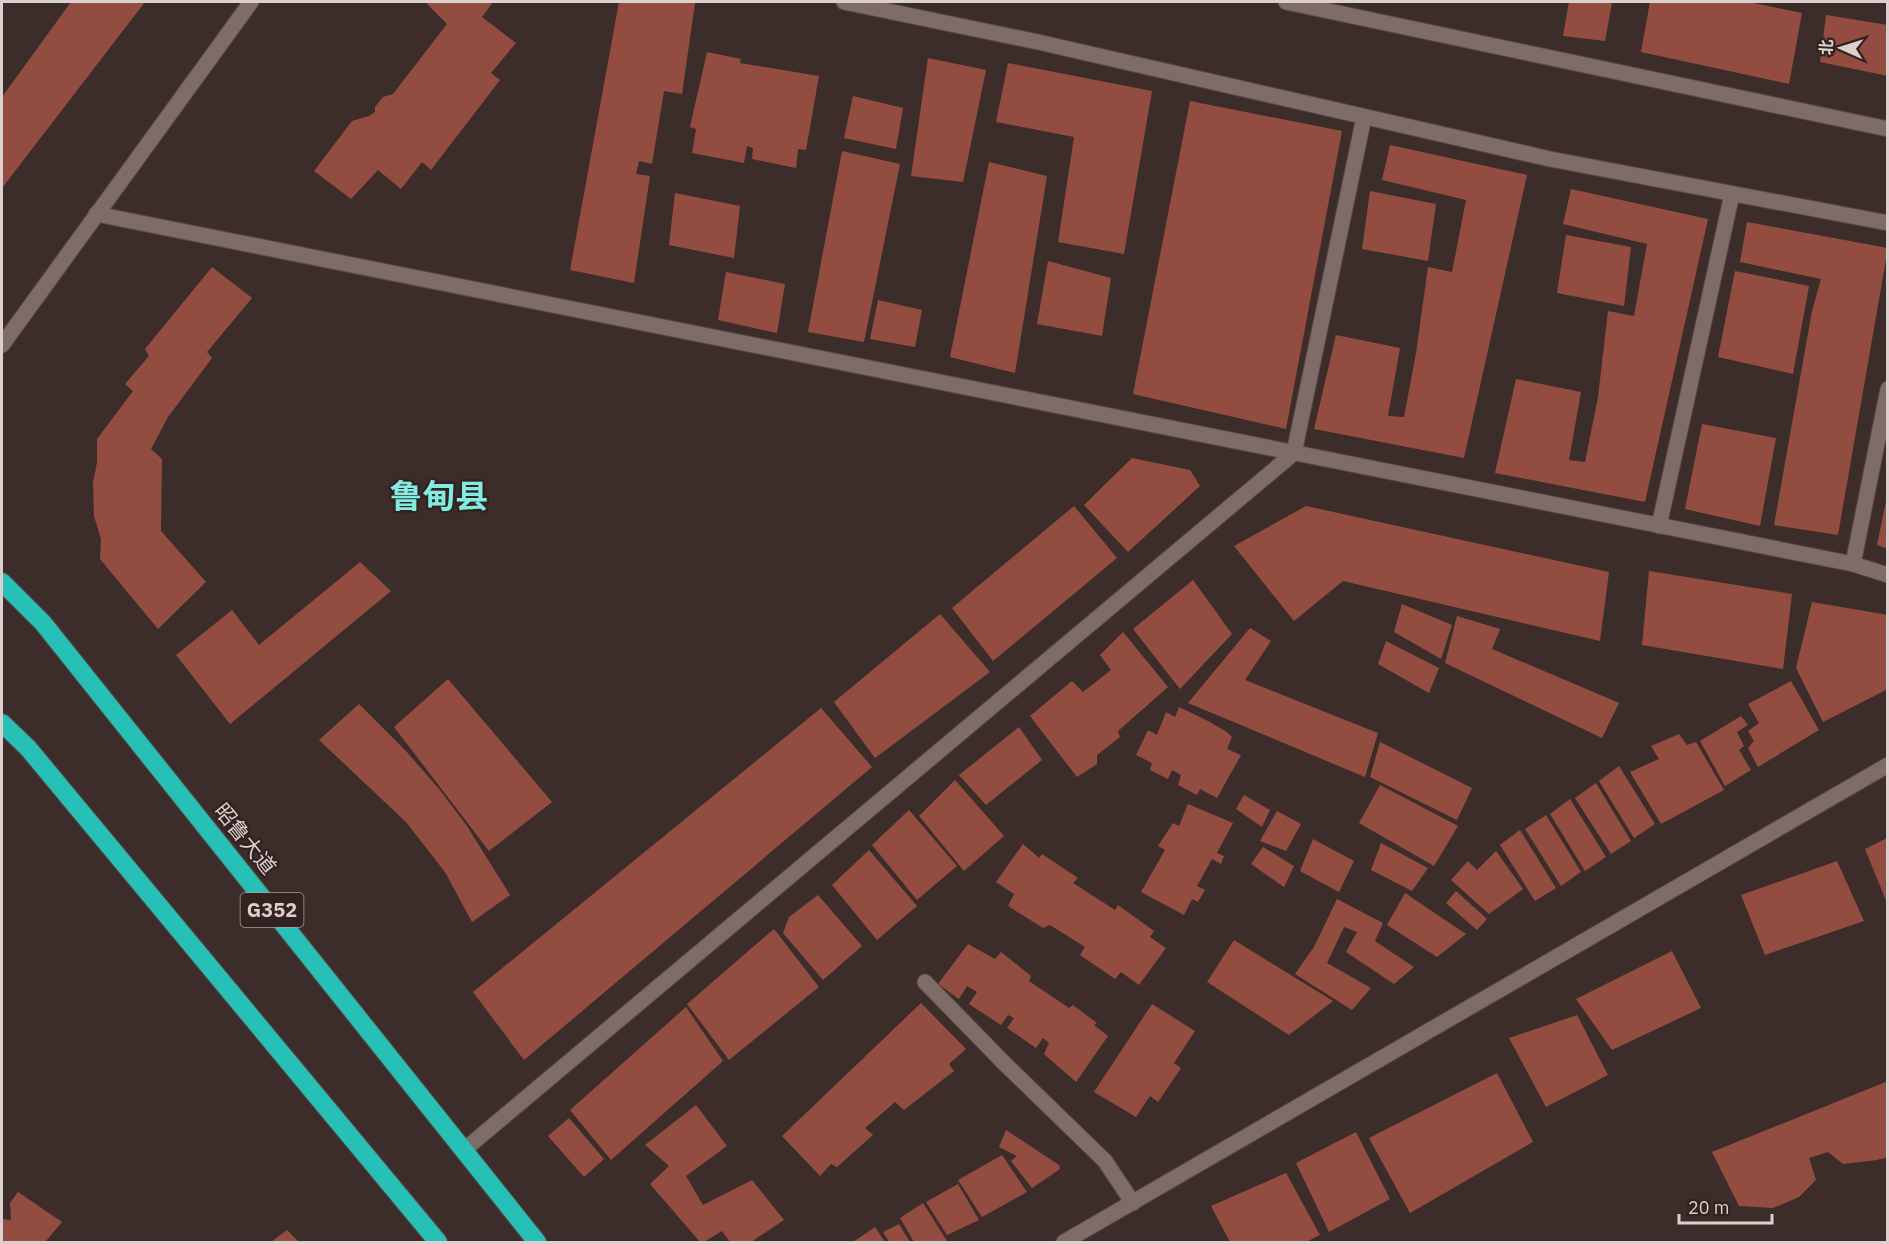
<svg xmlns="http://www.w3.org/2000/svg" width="1889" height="1244" viewBox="0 0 1889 1244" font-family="'IBM Plex Sans','Noto Sans SC',sans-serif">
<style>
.building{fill:#934d40}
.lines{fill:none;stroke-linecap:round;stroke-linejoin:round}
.minor-casing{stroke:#574947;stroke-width:17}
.highway-casing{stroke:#574947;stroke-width:20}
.minor{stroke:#7f6c69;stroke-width:15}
.highway{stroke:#26c0b6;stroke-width:18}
.labels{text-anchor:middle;stroke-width:5;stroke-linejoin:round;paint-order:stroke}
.shield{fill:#332320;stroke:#a99c9a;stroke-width:1.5}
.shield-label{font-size:20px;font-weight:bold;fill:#dbd0ce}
.street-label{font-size:21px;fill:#dbd0ce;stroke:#332320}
.town-label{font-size:33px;font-weight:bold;fill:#82ece2;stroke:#332320}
</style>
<rect width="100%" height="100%" fill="#3d2d2a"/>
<g class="building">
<path d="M71,2H145L2,188V97Z"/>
<path d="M429,2H493L482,17L516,43L491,73L500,80L431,170L422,162L401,189L378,170L351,199L314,171L352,121L369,116L375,112V107L383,97L393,94L447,24L427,4Z"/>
<path d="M619,2L695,3L682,94L664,91L652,164L639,161L636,174L650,176L634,283L570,270Z"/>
<path d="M1569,2H1612L1605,41L1563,36Z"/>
<path d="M1650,2H1749L1802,13L1789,84L1641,52Z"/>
<path d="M1826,15L1888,25V76L1820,62Z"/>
<path d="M707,52L741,59L740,63L819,76L806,150L798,149L796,168L752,159L753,148L747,146L744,163L692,153L696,129L690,127Z"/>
<path d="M928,58L986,70L963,182L911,176Z"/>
<path d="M1008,63L1152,91L1124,254L1058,242L1074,137L996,122Z"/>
<path d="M853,96L903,108L896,149L844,138Z"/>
<path d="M1190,101L1342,131L1286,429L1133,394Z"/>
<path d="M1390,145L1527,175L1464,458L1314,429L1336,335L1400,348L1388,416L1404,417L1416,353L1428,267L1452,272L1466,200L1382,180Z"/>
<path d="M842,151L900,164L864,342L808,332Z"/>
<path d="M989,162L1047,176L1015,373L950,357Z"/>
<path d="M1571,189L1708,219L1645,502L1495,473L1516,379L1581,392L1569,460L1585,462L1598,397L1608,311L1634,316L1647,244L1563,224Z"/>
<path d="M1370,191L1436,204L1428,261L1362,249Z"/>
<path d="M675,193L740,206L734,258L669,245Z"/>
<path d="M1747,222L1888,248L1838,535L1774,525L1812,311L1821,279L1740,262Z"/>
<path d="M1566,235L1631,247L1624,306L1557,293Z"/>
<path d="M1048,261L1111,278L1102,336L1037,324Z"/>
<path d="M212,267L252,298L207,352L212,358L168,417L151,449L162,459L161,531L206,582L158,629L100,559L101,539L94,516L93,483L97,462V439L133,391L125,384L149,356L145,349Z"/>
<path d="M1735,271L1809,286L1793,374L1718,357Z"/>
<path d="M726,272L785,284L777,333L718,320Z"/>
<path d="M878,300L922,310L915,347L870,339Z"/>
<path d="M1702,424L1776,438L1760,526L1685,509Z"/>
<path d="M1132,458L1190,470L1200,486L1128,552L1084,505Z"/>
<path d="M1886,501H1888V549L1877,545Z"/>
<path d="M1074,506L1117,558L993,661L952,608Z"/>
<path d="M1306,506L1609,572L1600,641L1343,581L1294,621L1234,546Z"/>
<path d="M360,562L391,591L230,724L176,655L232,610L259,645Z"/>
<path d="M1649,571L1792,594L1783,669L1642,645Z"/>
<path d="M1193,580L1232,634L1180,689L1133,629Z"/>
<path d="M1812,602L1888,615V689L1823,722L1796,668Z"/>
<path d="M1402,604L1452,625L1441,659L1394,632Z"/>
<path d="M940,614L990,672L875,758L834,702Z"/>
<path d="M1457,616L1500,629L1492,649L1619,703L1602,738L1445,663Z"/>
<path d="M1250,628L1271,641L1245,680L1378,733L1365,777L1188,703Z"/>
<path d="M1123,632L1168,687L1118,731L1120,737L1097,755V764L1077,777L1030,716L1072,681L1083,692L1111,670L1100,655Z"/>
<path d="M1386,641L1439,668L1429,693L1378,664Z"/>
<path d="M448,679L552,802L489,851L394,727Z"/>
<path d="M1791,681L1819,730L1758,767L1748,748L1754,741L1748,731L1759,723L1748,704Z"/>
<path d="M359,704L406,751L439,789L467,826L510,895L472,922L445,872L406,822L319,740Z"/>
<path d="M1179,707L1208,721L1227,732L1232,737L1227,749L1241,755L1217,798L1200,789L1197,795L1178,785L1181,775L1172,770L1168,779L1150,770L1152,763L1136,755L1148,730L1157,735L1166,712L1175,717Z"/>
<path d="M821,708L872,767L524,1060L473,992Z"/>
<path d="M1741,716L1748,725L1737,732L1744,746L1739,750L1751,770L1725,786L1700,741Z"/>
<path d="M1019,727L1042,760L986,805L959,775Z"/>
<path d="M1679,734L1687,745L1696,742L1724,790L1661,824L1630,772L1659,759L1651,746Z"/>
<path d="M1380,742L1472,788L1457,820L1370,777Z"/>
<path d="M1619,766L1655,824L1634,838L1599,781Z"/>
<path d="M955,780L1004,836L964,871L919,816Z"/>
<path d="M1596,783L1631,841L1611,854L1575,798Z"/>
<path d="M1380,785L1458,826L1434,866L1359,823Z"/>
<path d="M1244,795L1270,810L1262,827L1236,809Z"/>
<path d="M1570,799L1606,857L1585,871L1550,814Z"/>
<path d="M1188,804L1233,823L1217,853L1224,856L1221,864L1212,859L1197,886L1205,890L1198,902L1192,899L1184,915L1141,892L1165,850L1158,846L1173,823L1179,826Z"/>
<path d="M909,810L957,866L917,900L872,845Z"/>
<path d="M1277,811L1301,824L1286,851L1260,841Z"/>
<path d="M1546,815L1581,872L1561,886L1525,829Z"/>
<path d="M1520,830L1556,888L1535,901L1500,845Z"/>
<path d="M1887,838V903L1865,849Z"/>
<path d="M1313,839L1354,861L1339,892L1300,871Z"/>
<path d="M1381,843L1428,868L1412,891L1371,870Z"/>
<path d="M1023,844L1039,858L1042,854L1078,878L1073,883L1115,910L1118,905L1154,931L1150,937L1166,948L1139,985L1121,972L1115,979L1080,955L1085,947L1050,925L1043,928L1008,906L1014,894L996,882Z"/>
<path d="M1263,847L1294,866L1284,887L1251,864Z"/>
<path d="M869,850L917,906L877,940L832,885Z"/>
<path d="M1496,851L1523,889L1489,914L1451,880L1468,861L1477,870Z"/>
<path d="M1837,861L1864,921L1765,955L1741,895Z"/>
<path d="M1456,891L1487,919L1477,930L1446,903Z"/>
<path d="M1405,893L1466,934L1437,957L1387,925Z"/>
<path d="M818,895L862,946L823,980L783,933L789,917Z"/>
<path d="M1337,899L1383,923L1375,941L1414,967L1394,984L1346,952L1357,932L1344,927L1327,963L1371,988L1352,1010L1295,974L1314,947Z"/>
<path d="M774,929L819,987L729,1060L687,1004Z"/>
<path d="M1234,940L1333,1001L1289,1035L1207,982Z"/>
<path d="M968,944L995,959L1001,952L1031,976L1029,981L1069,1008L1073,1005L1097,1023L1094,1025L1108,1036L1076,1082L1044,1054L1049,1043L1043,1038L1036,1048L1007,1028L1014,1018L1008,1015L1001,1025L969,1004L977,992L967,986L959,999L938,984Z"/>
<path d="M1672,951L1701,1008L1612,1050L1576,999Z"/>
<path d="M921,1003L966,1049L949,1064L954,1071L904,1110L895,1102L865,1128L873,1135L837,1167L831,1164L820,1176L782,1136Z"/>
<path d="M1152,1004L1195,1031L1174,1063L1181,1068L1158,1102L1150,1096L1136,1117L1094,1092Z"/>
<path d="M686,1007L723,1061L611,1160L570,1110Z"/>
<path d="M1577,1015L1608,1075L1546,1107L1509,1038Z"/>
<path d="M1497,1073L1533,1142L1410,1213L1369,1138Z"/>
<path d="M1888,1081V1157L1877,1160L1843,1164L1828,1152L1809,1158L1816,1180L1799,1197L1773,1208L1739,1206L1712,1152Z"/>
<path d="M696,1105L727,1146L686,1176L703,1205L752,1180L784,1220L751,1242H730L722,1231L704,1242H700L650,1184L669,1166L645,1145Z"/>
<path d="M569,1118L604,1159L584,1177L548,1136Z"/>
<path d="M1006,1130L1059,1165L1060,1169L1032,1188L1011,1161L1017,1156L999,1147Z"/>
<path d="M1356,1132L1390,1199L1329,1232L1296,1163Z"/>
<path d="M1002,1155L1027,1192L982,1217L958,1180Z"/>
<path d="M1286,1173L1320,1235L1306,1242H1230L1211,1206Z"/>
<path d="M958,1184L979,1220L947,1235L926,1202Z"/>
<path d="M18,1192L62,1222L45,1242H2V1219L11,1220L10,1203Z"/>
<path d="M923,1203L947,1241L914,1242L900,1218Z"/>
<path d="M899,1224L910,1242H889L883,1232Z"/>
<path d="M875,1227L885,1242H853Z"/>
<path d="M287,1230L299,1242H271Z"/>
</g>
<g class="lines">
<defs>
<g id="minor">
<path d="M844,2L1038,42L1550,159L1888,223"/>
<path d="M1286,2L1888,129"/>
<path d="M96,214L1853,564L1888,575"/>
<path d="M2,345L251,2"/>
<path d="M1659,526L1732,194"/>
<path d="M1853,564L1888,389"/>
<path d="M925,982L1004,1063L1105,1161L1133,1203"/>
<path d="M464,1150L1294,453L1364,117"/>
<path d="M1064,1242L1888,765"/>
</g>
<g id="highway">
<path d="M2,582L43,623L537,1242"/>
<path d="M2,723L28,748L438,1242"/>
</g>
</defs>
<use href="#minor" class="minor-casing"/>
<use href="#highway" class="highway-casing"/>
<use href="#minor" class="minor"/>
<use href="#highway" class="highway"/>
</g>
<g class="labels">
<rect class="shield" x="240.5" y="893" width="63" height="34" rx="4.5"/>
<g class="shield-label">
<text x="272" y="917">G352</text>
</g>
<g class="street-label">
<text transform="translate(245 839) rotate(51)" y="7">昭鲁大道</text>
</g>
<g class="town-label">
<text x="439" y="508">鲁甸县</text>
</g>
</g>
<rect width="1889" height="1244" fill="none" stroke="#dbd0ce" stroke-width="6"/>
<g transform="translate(1841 48) rotate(273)" stroke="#332320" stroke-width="4.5" paint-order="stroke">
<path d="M0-4.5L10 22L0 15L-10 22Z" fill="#dbd0ce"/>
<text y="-9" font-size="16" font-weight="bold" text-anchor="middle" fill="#dbd0ce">北</text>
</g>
<path d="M1679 1214v9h93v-9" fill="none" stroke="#dbd0ce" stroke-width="3"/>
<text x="1688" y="1214" font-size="18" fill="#dbd0ce" stroke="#332320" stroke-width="4.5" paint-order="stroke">20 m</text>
</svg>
